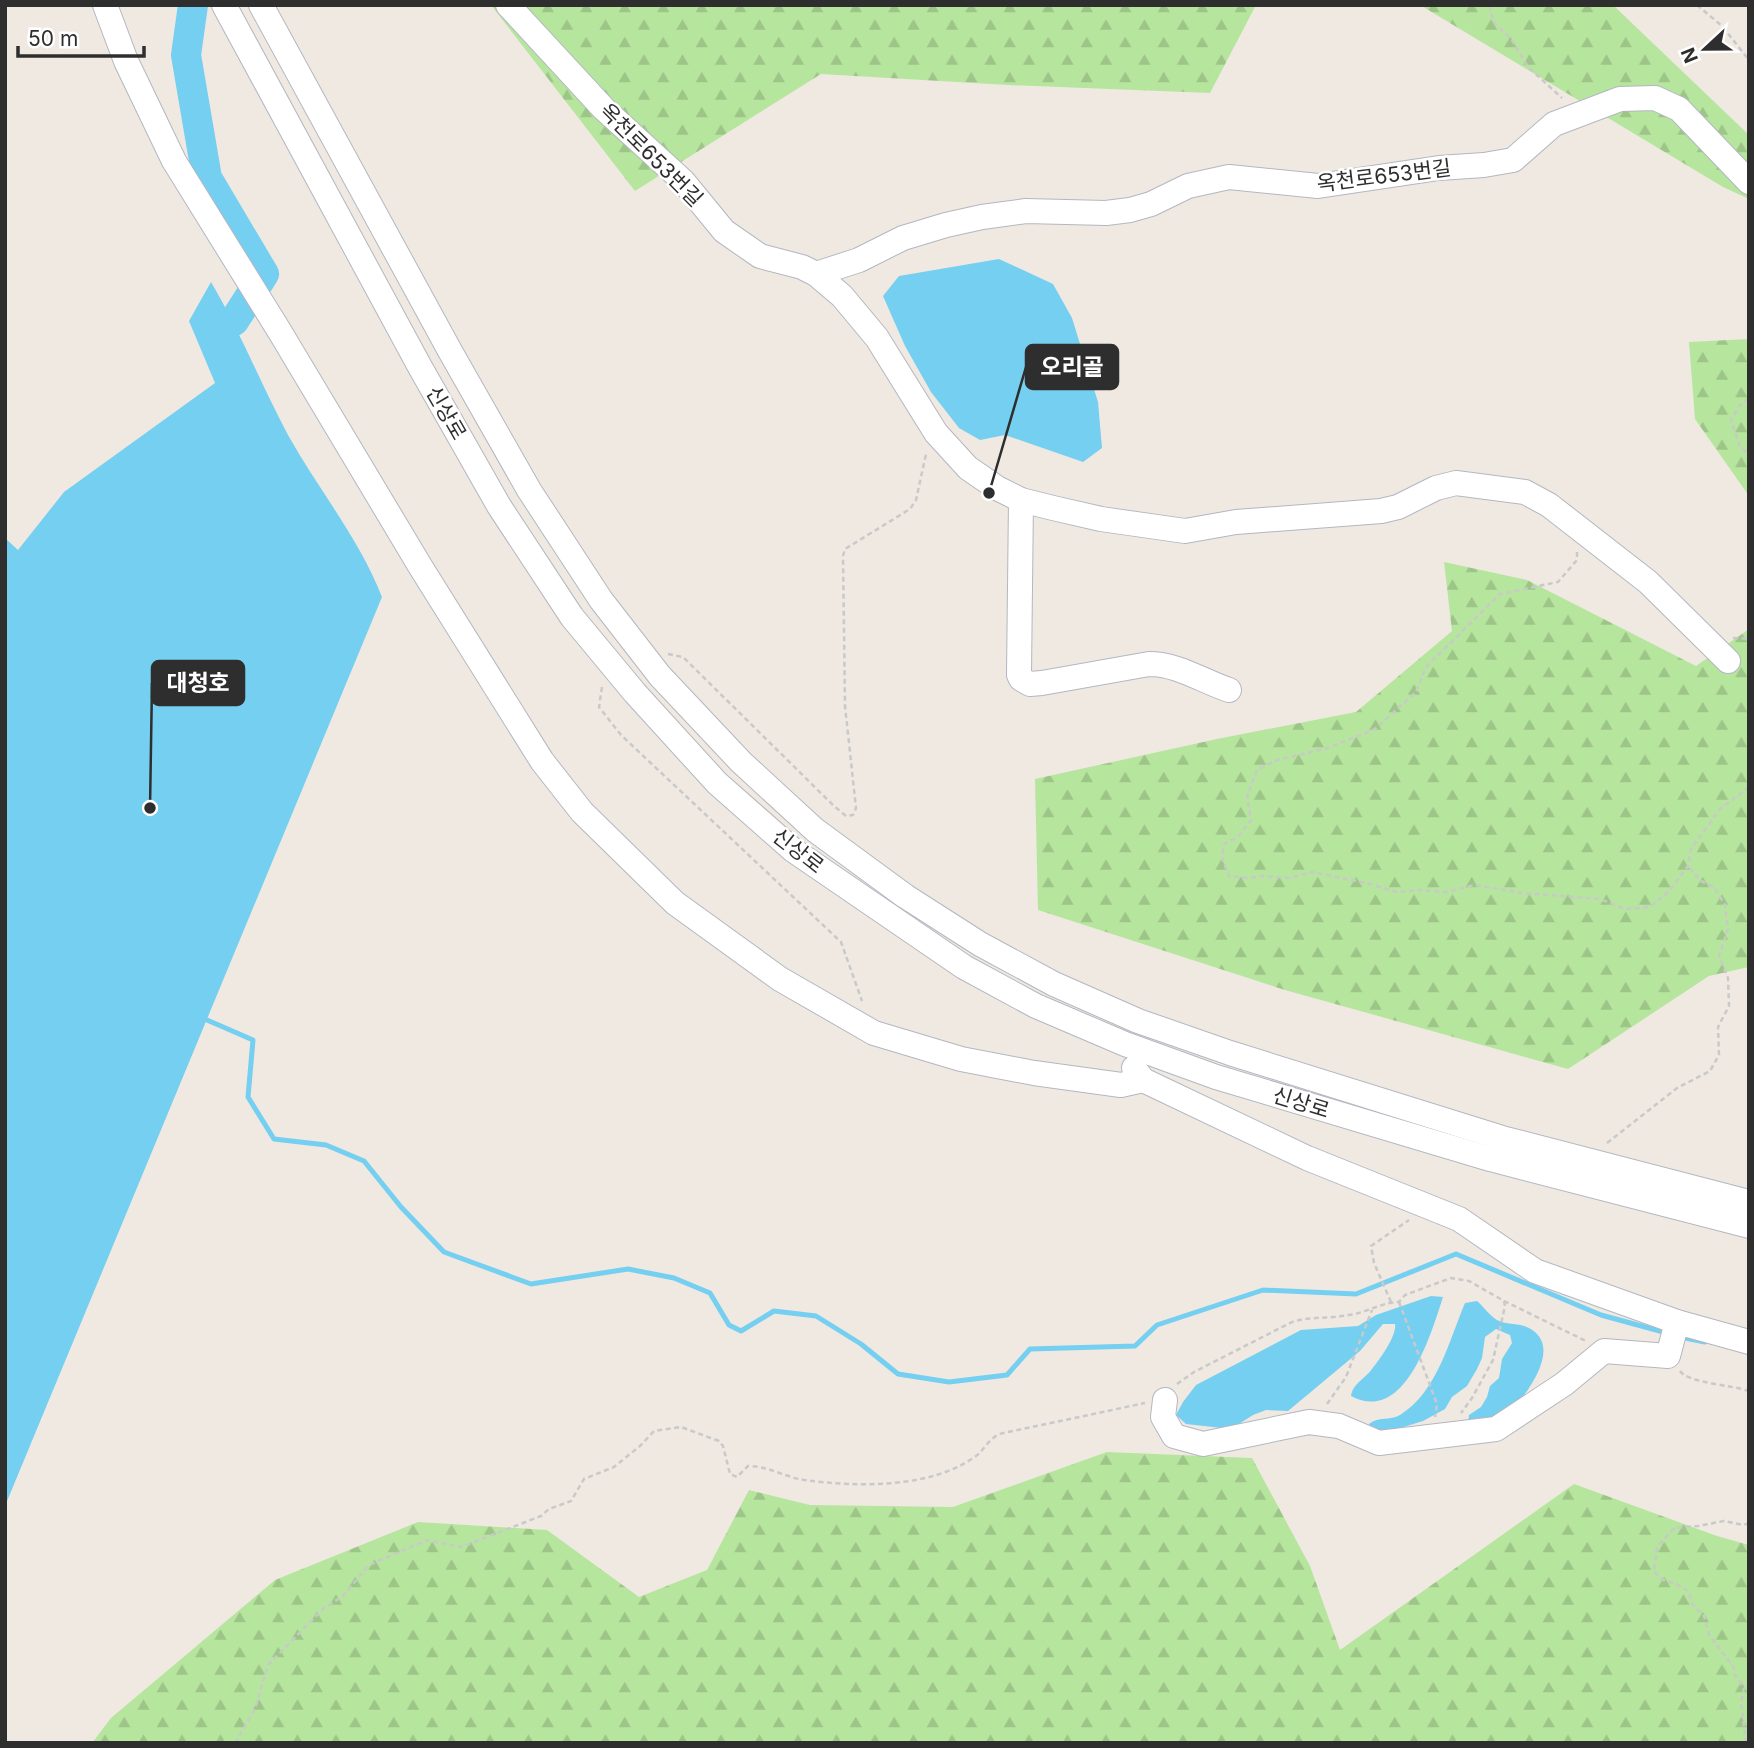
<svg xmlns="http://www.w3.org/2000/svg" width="1754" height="1748" viewBox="0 0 1754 1748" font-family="Inter,'Noto Sans KR',sans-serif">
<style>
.forest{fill:url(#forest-firs)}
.water{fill:#75cff0}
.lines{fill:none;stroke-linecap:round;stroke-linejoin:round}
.stream{stroke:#75cff0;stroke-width:5}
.river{stroke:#75cff0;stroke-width:30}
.minor-casing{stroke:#b4b7c1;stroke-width:26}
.path{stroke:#c9c9c9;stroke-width:2.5;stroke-dasharray:5 3.5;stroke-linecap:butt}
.minor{stroke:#fff;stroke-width:24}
.labels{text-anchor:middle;stroke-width:5;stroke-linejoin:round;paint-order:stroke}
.street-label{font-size:21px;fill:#2e2e2e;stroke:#fff}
.leader{fill:none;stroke:#2e2e2e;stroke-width:2.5}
.callout-dot{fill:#2e2e2e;stroke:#fff;stroke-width:2.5}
.callout{fill:#2e2e2e;stroke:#2e2e2e;stroke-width:2.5}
.callout-label{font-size:23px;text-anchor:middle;font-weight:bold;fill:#fff}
</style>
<defs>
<pattern id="forest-firs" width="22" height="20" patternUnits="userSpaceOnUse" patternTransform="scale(1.75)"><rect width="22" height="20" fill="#b6e59e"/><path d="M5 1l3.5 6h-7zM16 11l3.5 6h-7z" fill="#9dc588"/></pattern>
</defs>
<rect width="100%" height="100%" fill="#efe9e1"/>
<g class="forest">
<path d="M491,5H1256L1210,93L1008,85L821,74L635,191Z"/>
<path d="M1420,5H1613L1749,135V199L1723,187Z"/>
<path d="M1749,339V496L1695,419L1689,342Z"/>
<path d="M1444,562L1527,580L1696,666L1749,629V967L1709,976L1568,1069L1285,990L1038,910L1035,779L1217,739L1356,712L1452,631Z"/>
<path d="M1107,1452L1252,1458L1310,1566L1340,1650L1574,1484L1717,1536L1749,1545V1743H92L111,1718L275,1580L418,1522L547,1530L639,1597L707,1570L749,1490L810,1505L953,1507Z"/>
</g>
<g class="water">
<path d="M999,259L1053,284L1072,318L1098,402L1102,448L1083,462L1005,435L980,440L959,428L931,392L905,346L883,296L899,276Z"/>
<path d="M211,282C240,331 261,384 288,435C318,489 359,538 382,597L5,1506V538L18,550L64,492L215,383L189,321Z"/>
<path d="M1431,1296L1443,1297C1431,1334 1405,1425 1351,1396C1353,1383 1365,1379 1372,1369C1380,1359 1397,1336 1395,1324H1383L1360,1351L1288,1411L1266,1410L1253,1415L1231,1429L1186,1424L1176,1415L1183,1402L1196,1385L1301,1330L1358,1326L1376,1315Z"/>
<path d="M1477,1301C1483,1306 1490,1316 1497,1320C1506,1325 1520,1323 1529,1328C1567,1348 1520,1402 1503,1421L1468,1424L1469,1415L1481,1407L1487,1397L1490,1386L1499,1378L1502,1359L1512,1343L1510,1335L1496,1329L1485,1337L1482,1358L1477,1369L1467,1386L1452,1397L1445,1409L1423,1421L1394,1430L1380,1432L1372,1430L1369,1424C1379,1416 1390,1421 1400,1415C1437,1392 1449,1341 1465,1303Z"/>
</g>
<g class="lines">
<g class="stream">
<path d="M207,1020L253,1040L248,1097L274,1139L326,1145L364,1161L401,1207L444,1252L531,1284L628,1269L674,1278L710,1293L729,1325L741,1331L774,1311L816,1316L861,1344L898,1374L949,1382L1007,1375L1030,1349L1135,1346L1157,1325L1263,1290L1356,1294L1456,1254L1601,1315L1667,1333"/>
<path d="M1680,1337L1705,1342"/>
</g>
<path class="river" d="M193,5L186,55L207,178L264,274L234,321"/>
<defs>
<g id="minor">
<path d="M105,5L126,61L174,161L280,332L420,566L542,761L582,812L675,903L780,979L874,1033L961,1059L1034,1073L1121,1085L1143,1080"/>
<path d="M224,5L420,367L499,506L572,617L635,693L717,783L793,850L964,967L1036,1006L1125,1044L1216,1077L1490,1159L1749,1226"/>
<path d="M261,5L450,351L529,490L601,600L660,676L741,762L815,830L905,896L980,944L1054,984L1138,1021L1230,1053L1502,1138L1749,1202"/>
<path d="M508,5L604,109L683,181L724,231L760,256L802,267L816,274L842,296L877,338L936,433L968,468L997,488L1021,500L1053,508L1101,519L1185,531L1236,522L1381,511L1398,507L1436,488L1456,483L1525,492L1549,505L1648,582L1728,661"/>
<path d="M816,274L859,260L903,238L946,225L982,217L1026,211L1106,213L1130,210L1151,204L1188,186L1229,177L1318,186L1439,168L1484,165L1513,160L1554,124L1620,99L1655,98L1679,109L1749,182"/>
<path d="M1021,500L1019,675L1021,679L1030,684L1042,683L1149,664C1178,664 1202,681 1229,690"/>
<path d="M1134,1068L1143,1080L1307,1158L1459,1219L1535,1271L1677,1322L1749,1342"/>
<path d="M1165,1400L1163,1417L1174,1436L1203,1444L1309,1422L1339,1426L1379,1443L1496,1429L1564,1384L1604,1351L1668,1356L1677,1322"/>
</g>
</defs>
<use href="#minor" class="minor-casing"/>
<g class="path">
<path d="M1490,5L1493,21L1512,40L1528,67L1562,98"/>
<path d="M1697,5L1722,26L1749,60"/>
<path d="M1749,399L1739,406L1731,421L1740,447L1749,455"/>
<path d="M1577,552V560L1558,582L1500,594L1426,667L1416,692L1375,729L1328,748L1277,760L1257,770L1247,797L1251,820L1238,837L1224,844L1222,858L1229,876L1247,878L1264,876L1289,878L1312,872L1367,883L1396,892L1420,890L1446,892L1474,885L1523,893L1600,899L1625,909L1650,907L1668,892L1688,866L1691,849L1720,809L1749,787"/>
<path d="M1733,638L1749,639"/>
<path d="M668,654L683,657L834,806L846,816L853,815L856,808L845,706L843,556L845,549L910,509L916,500L926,454"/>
<path d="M602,687L599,707L621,735L841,942L862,1001"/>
<path d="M1607,1143L1677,1088L1710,1071L1719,1055L1718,1027L1729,1006L1728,978L1719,956L1728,929L1725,905L1714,887L1701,881L1689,867"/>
<path d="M1504,1301L1586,1341"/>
<path d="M1391,1302L1374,1263L1371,1246L1409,1220"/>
<path d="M1399,1302L1437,1404L1435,1417"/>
<path d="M1680,1371C1688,1383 1732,1385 1749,1391"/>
<path d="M1177,1384L1194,1372L1292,1322C1311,1316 1329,1319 1349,1315C1366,1313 1382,1302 1399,1302L1405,1295L1451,1278L1469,1281L1504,1301L1505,1306L1493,1360L1472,1398L1461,1413"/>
<path d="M1327,1404L1346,1377L1372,1310"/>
<path d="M235,1743L255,1709L268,1665L324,1608L343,1596L369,1565L427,1540L461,1547L541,1516L549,1509L571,1501L584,1479L614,1467L640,1446L654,1431L681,1427L719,1441L723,1446L730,1474L737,1477L748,1466C768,1466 785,1477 804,1480C857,1487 931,1489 976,1456C984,1450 986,1442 999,1434L1145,1403"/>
<path d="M1746,1743L1741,1702L1744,1688L1735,1675L1733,1666L1709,1635L1704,1616L1693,1605L1688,1591L1676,1584L1663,1580L1654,1572L1657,1547L1674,1528L1698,1526L1724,1521L1743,1525L1749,1523"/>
</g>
<use href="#minor" class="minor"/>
</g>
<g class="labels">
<g class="street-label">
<text transform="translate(651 155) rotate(45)" y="7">옥천로653번길</text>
<text transform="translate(1384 176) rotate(-7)" y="7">옥천로653번길</text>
<text transform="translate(446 413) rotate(60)" y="7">신상로</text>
<text transform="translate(798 851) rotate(38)" y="7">신상로</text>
<text transform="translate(1301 1103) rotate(17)" y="7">신상로</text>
</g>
</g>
<path class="leader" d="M989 493L1026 367M150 808L152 683"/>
<g class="callout-dot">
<circle cx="989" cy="493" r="7"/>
<circle cx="150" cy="808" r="7"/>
</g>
<g class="callout">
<rect x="1026" y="345" width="92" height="44" rx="7"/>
<rect x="152" y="661" width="92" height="44" rx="7"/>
</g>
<g class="callout-label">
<text x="1072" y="375">오리골</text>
<text x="198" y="691">대청호</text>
</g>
<rect width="1754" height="1748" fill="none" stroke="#2e2e2e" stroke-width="14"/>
<g transform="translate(1705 49) rotate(248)" stroke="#ffffff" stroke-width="5" paint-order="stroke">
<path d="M0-5L12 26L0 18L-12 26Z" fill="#2e2e2e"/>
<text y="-10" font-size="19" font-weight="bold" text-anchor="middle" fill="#2e2e2e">N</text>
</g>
<path d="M18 46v10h126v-10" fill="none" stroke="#2e2e2e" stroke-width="3.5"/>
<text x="28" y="46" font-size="21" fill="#2e2e2e" stroke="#ffffff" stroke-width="5" paint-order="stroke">50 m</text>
</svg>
